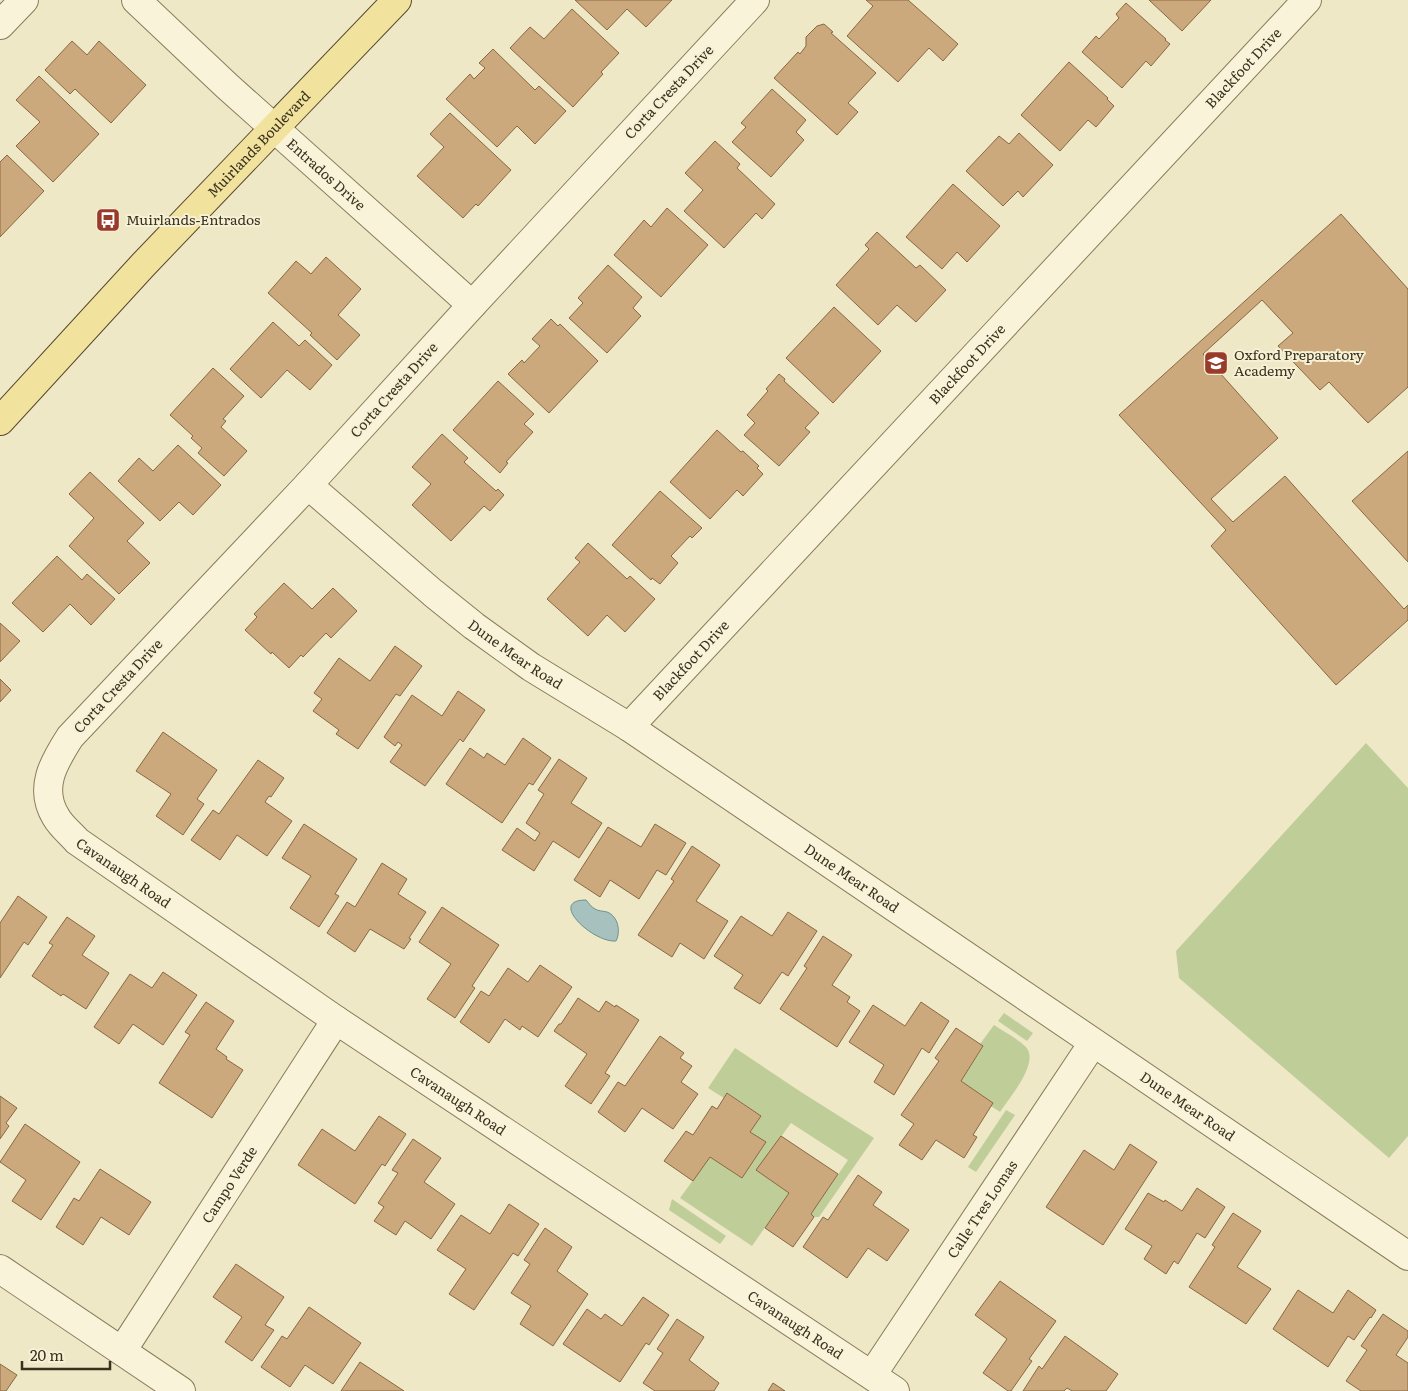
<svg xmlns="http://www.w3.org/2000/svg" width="1408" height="1391" viewBox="0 0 1408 1391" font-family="Literata,serif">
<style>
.green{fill:#bfcd99}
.water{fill:#a7c2be;stroke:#6e918d}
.building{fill:#cca97c;stroke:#896841}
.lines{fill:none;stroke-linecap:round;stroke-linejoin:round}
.minor-casing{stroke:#8a7b5b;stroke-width:30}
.major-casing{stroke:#58482f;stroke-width:30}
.minor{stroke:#f9f4d9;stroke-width:28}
.major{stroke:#f1e39e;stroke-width:28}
.labels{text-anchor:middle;stroke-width:4;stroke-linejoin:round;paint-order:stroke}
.street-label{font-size:14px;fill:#3a301f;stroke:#f6f1d5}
.poi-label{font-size:14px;fill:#3a301f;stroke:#f6f1d5;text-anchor:start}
</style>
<rect width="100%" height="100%" fill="#eee8c6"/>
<g class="green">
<path d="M1366,743L1408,788V1136L1389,1158L1179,978L1176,951Z"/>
<path d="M1004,1013L1033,1033L1027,1041L998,1021Z"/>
<path d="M994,1025C1004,1032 1017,1038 1026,1047C1040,1063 1009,1098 1000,1112L991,1106L993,1103L961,1081L983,1047L980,1044Z"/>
<path d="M735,1048L801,1092L874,1138L819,1217H814L811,1214L848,1160L791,1123L757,1170L789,1193L752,1246L680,1198L710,1157L742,1178L765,1142L750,1132L761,1116L728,1093L724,1098L708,1088Z"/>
<path d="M1006,1110L1015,1115L976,1172L968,1167Z"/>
<path d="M672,1199L726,1236L720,1244L669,1210Z"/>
</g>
<path class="water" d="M586,900C589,903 591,907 595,909C598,911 603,911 607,912C618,916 621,931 616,941C593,943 547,900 586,900Z"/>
<g class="building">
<path d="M575,0H672L646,27L627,9L607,30Z"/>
<path d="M866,0H908L958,44L943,61L929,48L898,82L847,36L873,6Z"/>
<path d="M1149,0H1211L1182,31Z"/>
<path d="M1126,3L1166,39L1165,40L1170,44L1151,66L1146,61L1122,88L1082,52L1096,36L1099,39L1119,18L1116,14Z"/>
<path d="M572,9L619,53L601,72L603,74L573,107L510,48L530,27L544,39Z"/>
<path d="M824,24L833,32L831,33L876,73L848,103L858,112L837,135L774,78L798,52L800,54L806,46V37L817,26Z"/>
<path d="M72,41L87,55L99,41L146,85L111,123L75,89L70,94L45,70Z"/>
<path d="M493,49L535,90L539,86L566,111L535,144L517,126L497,147L446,99L470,74L474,79L485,68L479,63Z"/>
<path d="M1069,62L1108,98L1107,99L1114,106L1096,127L1088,120L1060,151L1021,115Z"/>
<path d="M39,76L99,134L53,182L16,146L40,122L16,100Z"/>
<path d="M772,89L806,120L796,132L804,140L771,177L732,142L746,127L741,123Z"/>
<path d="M450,113L511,170L478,206L476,204L463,218L417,176L444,147L430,134Z"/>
<path d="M1019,133L1053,165L1023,197L1018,191L1003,206L966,171L999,136L1009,144Z"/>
<path d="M715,141L740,164L737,168L775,204L762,219L756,213L724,248L684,211L703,190L685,173Z"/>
<path d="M7,155L44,191L0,237V162Z"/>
<path d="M953,184L1000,226L967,262L957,252L942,269L906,237Z"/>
<path d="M667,208L708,245L661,297L614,255L644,220L651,227Z"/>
<path d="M1341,214L1408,289V387L1368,423L1329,382L1320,390L1278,346L1293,333L1262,300L1203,354L1278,438L1211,499L1233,522L1285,476L1404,609L1408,605V620L1336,685L1211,546L1226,530L1119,415Z"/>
<path d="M877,232L916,268L920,265L946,290L916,322L897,305L878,325L836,285L869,249L865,245Z"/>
<path d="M326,257L361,289L338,315L360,335L337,360L310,335L312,333L268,293L296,261L311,274Z"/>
<path d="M608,265L642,297L633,308L641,316L607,353L569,318L583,303L578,298Z"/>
<path d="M834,307L881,351L833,403L786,358Z"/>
<path d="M551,319L558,326L560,324L598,361L549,413L508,374L522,360L524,363L540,346L532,339Z"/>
<path d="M273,322L299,346L305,340L332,365L310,390L287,370L261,398L230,369Z"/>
<path d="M213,368L244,396L223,419L226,421L221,427L247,451L224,476L198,453L202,448L191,438L193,436L170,415Z"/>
<path d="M779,374L785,379L784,381L819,413L805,428L810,432L779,466L744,435L755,423L747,415L768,391L766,389Z"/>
<path d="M498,381L534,414L524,424L533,432L506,462L508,463L500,473L453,430Z"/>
<path d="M717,430L741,452L743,451L759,466L757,468L763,474L743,496L737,490L710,519L670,482Z"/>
<path d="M442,434L468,458L464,462L496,491L498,489L504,495L490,511L484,506L451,541L412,505L431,484L412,467Z"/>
<path d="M178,445L221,485L193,515L179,502L160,521L118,481L139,458L153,471Z"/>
<path d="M1408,451V562L1352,501Z"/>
<path d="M90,472L144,523L127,541L150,563L119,594L69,546L94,518L69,494Z"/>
<path d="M660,491L702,528L692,538L690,536L671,556L678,563L660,584L652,578L651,580L612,545Z"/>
<path d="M588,543L627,579L630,576L655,599L625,632L607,615L588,636L547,599L580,562L575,558Z"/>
<path d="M57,556L82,580L87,574L115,599L91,625L70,604L43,632L12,603Z"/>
<path d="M284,583L312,609L333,588L357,611L331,638L326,633L303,657L301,655L289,668L272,652L271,654L245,630L257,617L254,614Z"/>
<path d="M0,623L20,641L0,662Z"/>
<path d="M395,646L422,666L400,696L396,694L358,749L336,734L339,730L313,711L322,699L314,693L339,658L370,681Z"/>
<path d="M0,679L11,690L0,702Z"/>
<path d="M458,691L485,710L463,742L460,739L425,786L390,762L402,745L398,742L395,746L384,737L412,695L442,716Z"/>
<path d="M163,732L217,770L197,799L204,804L183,835L156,816L171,794L136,771Z"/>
<path d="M523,738L551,758L533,785L529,783L502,823L446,784L470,748L484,758L487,753L505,765Z"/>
<path d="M559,759L587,778L571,803L602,823L579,858L553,841L534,871L502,850L517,828L535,841L540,833L526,823L544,794L538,790Z"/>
<path d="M258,760L284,778L271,797L269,796L265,802L292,821L267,856L237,835L220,860L191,840L213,810L219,814Z"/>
<path d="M304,824L357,859L335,894L339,896L319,927L290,908L311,876L282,858Z"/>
<path d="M655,824L686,843L666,875L657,870L639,899L610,880L600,897L574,880L608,827L641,847Z"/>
<path d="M692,846L720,865L696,901L728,921L704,959L680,943L672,957L638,935L674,881L671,879Z"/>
<path d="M382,863L407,879L398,894L426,912L409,938L411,939L404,949L370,929L355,952L327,933L347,902L355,907Z"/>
<path d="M18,896L47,917L28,945L24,942L0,978V923Z"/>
<path d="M442,907L499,945L472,986L475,988L455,1018L427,999L451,964L419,942Z"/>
<path d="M788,912L817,931L788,976L782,972L760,1004L734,988L743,975L714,956L741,916L772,936Z"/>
<path d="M67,917L95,936L82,955L109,973L86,1009L63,994L61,996L32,976L53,945L49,943Z"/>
<path d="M823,936L852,955L832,985L850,997L847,1002L860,1011L837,1047L780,1009L807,968L804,966Z"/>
<path d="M540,965L572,987L538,1037L522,1026L520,1030L505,1019L489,1043L460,1022L481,991L489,996L508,968L528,982Z"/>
<path d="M163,972L197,995L163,1045L133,1024L119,1044L94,1027L130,974L152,988Z"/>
<path d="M578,998L599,1012L606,1001L615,1007L616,1005L639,1020L605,1073L610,1076L591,1104L565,1086L587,1054L554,1031L559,1024H561Z"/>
<path d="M206,1002L234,1021L216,1049L227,1057L226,1059L243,1070L212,1118L159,1083L190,1035L185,1032Z"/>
<path d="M921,1002L949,1021L929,1053L922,1048L894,1095L874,1082L884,1065L849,1042L873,1005L905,1026Z"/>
<path d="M956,1028L983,1046L961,1081L993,1103L973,1135L977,1137L964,1158L936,1140L922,1160L899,1145L914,1124L901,1115L939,1061L935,1058Z"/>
<path d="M660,1036L684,1053L680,1058L692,1066L681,1082L698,1094L673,1129L642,1108L625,1132L598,1112L618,1082L625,1086Z"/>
<path d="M727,1093L761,1116L750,1132L766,1142L742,1178L710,1157L693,1181L664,1161L686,1131L693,1135L712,1106L717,1109Z"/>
<path d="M0,1096L17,1108L6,1123L9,1126L0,1139Z"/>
<path d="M379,1116L406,1134L385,1166L382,1164L355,1204L298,1165L322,1129L355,1151Z"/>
<path d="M25,1124L80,1162L41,1220L12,1201L26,1180L0,1162Z"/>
<path d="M781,1136L838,1174L811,1214L814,1217L793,1247L765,1228L789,1193L756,1170Z"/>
<path d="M413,1139L441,1158L424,1182L455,1204L431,1239L405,1221L396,1235L374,1221L384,1207L378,1203L398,1173L392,1170Z"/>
<path d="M1130,1144L1157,1162L1103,1245L1046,1207L1084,1150L1114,1170Z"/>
<path d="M100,1169L151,1202L129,1235L101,1217L83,1245L56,1227L74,1198L79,1201Z"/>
<path d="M858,1175L882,1192L873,1205L909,1230L887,1261L868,1248L847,1278L803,1247L823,1217L828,1220Z"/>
<path d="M1197,1188L1225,1207L1205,1238L1197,1233L1178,1264L1174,1261L1166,1274L1144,1259L1152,1246L1125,1229L1148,1193L1164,1202L1165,1200L1182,1211Z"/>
<path d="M509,1204L539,1224L518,1256L513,1253L474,1310L449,1294L466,1269L437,1250L461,1215L490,1234Z"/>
<path d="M1233,1213L1261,1231L1237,1267L1271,1289L1246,1324L1189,1287L1215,1247L1212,1245Z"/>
<path d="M545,1228L572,1247L557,1271L588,1294L553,1346L520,1324L531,1306L511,1293L530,1264L524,1260Z"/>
<path d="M236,1264L284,1297L265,1325L274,1330L252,1361L225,1342L242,1317L213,1297Z"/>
<path d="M1000,1281L1056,1321L1029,1359L1032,1361L1011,1391H1008L983,1373L1007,1339L975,1315Z"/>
<path d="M1298,1290L1333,1313L1348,1290L1376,1310L1371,1318L1370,1317L1354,1340L1348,1336L1328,1367L1273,1329Z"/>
<path d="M643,1297L669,1315L649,1345L646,1343L620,1382L563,1344L587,1309L601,1319L605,1314L622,1326Z"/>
<path d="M309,1307L361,1343L333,1384L305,1365L290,1387L261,1367L282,1336L287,1339Z"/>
<path d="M1383,1314L1408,1331V1337L1396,1355L1408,1363V1391H1361L1346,1381L1367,1350L1361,1346Z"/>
<path d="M677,1319L704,1337L689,1360L719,1383L714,1391H655L643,1383L663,1353L657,1349Z"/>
<path d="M1065,1336L1118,1374L1106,1391H1072L1067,1388L1064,1391H1023L1039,1366L1042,1369Z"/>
<path d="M360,1362L404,1391H341Z"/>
<path d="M0,1364L17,1375L6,1391H0Z"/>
<path d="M773,1383L785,1391H768Z"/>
</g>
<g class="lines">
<defs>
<g id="minor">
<path id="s1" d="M136,0L227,86L472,305"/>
<path id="s2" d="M755,0L472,305L308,485L70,737C54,762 38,788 56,817C61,826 70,833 77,841L336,1020L895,1391"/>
<path d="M0,25L24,0"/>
<path id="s3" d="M308,485L433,593L474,626L531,667L629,727L1408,1256"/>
<path id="s4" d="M629,727L1307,0"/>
<path d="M0,1269L181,1391"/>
<path id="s5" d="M122,1351L336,1020"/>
<path id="s6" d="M872,1375L1093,1043"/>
</g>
<g id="major">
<path id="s7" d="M0,421L143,265L397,0"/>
</g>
</defs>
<use href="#minor" class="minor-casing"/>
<use href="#major" class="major-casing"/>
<use href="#minor" class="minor"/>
<use href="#major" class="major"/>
</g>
<defs>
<symbol id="bus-square" viewBox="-11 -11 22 22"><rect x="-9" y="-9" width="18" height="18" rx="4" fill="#993b2b" stroke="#f6f1d5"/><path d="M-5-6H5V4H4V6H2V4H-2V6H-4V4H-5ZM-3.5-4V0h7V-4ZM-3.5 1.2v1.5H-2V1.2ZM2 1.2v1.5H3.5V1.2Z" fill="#fff"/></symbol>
<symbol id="school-square" viewBox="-11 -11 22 22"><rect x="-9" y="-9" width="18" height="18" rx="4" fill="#993b2b" stroke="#f6f1d5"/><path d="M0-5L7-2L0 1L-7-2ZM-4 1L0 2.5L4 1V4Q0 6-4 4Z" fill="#fff"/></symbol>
</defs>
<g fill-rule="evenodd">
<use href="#bus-square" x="94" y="206" width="28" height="28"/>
<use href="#school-square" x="1202" y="349" width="28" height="28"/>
</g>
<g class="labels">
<g class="street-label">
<text dy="5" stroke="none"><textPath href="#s4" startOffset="901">Blackfoot Drive</textPath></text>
<text transform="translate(669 92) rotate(-47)" y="5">Corta Cresta Drive</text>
<text dy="5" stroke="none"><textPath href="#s7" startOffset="379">Muirlands Boulevard</textPath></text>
<text dy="5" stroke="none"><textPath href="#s1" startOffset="258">Entrados Drive</textPath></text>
<text dy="5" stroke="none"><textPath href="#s4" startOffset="496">Blackfoot Drive</textPath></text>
<text transform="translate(394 390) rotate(-48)" y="5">Corta Cresta Drive</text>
<text dy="5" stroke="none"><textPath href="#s3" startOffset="268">Dune Mear Road</textPath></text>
<text dy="5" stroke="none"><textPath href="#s4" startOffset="91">Blackfoot Drive</textPath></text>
<text transform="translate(118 686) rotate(-47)" y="5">Corta Cresta Drive</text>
<text dy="5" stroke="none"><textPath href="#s2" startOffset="1181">Cavanaugh Road</textPath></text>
<text dy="5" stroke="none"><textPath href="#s3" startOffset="672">Dune Mear Road</textPath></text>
<text dy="5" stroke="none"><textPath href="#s2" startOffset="1586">Cavanaugh Road</textPath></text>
<text dy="5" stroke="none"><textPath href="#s3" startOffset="1078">Dune Mear Road</textPath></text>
<text dy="5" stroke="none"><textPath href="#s5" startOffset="198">Campo Verde</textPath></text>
<text dy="5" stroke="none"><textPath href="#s6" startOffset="199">Calle Tres Lomas</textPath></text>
<text dy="5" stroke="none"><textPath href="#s2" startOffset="1991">Cavanaugh Road</textPath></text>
</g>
<g class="poi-label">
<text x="126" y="225">Muirlands-Entrados</text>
<text x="1234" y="360">Oxford Preparatory<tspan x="1234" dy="16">Academy</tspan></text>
</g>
</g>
<path d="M22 1361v8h88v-8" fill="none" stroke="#3a301f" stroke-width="2.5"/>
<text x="30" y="1361" font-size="15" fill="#3a301f" stroke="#f6f1d5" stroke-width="4" paint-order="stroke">20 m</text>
</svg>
